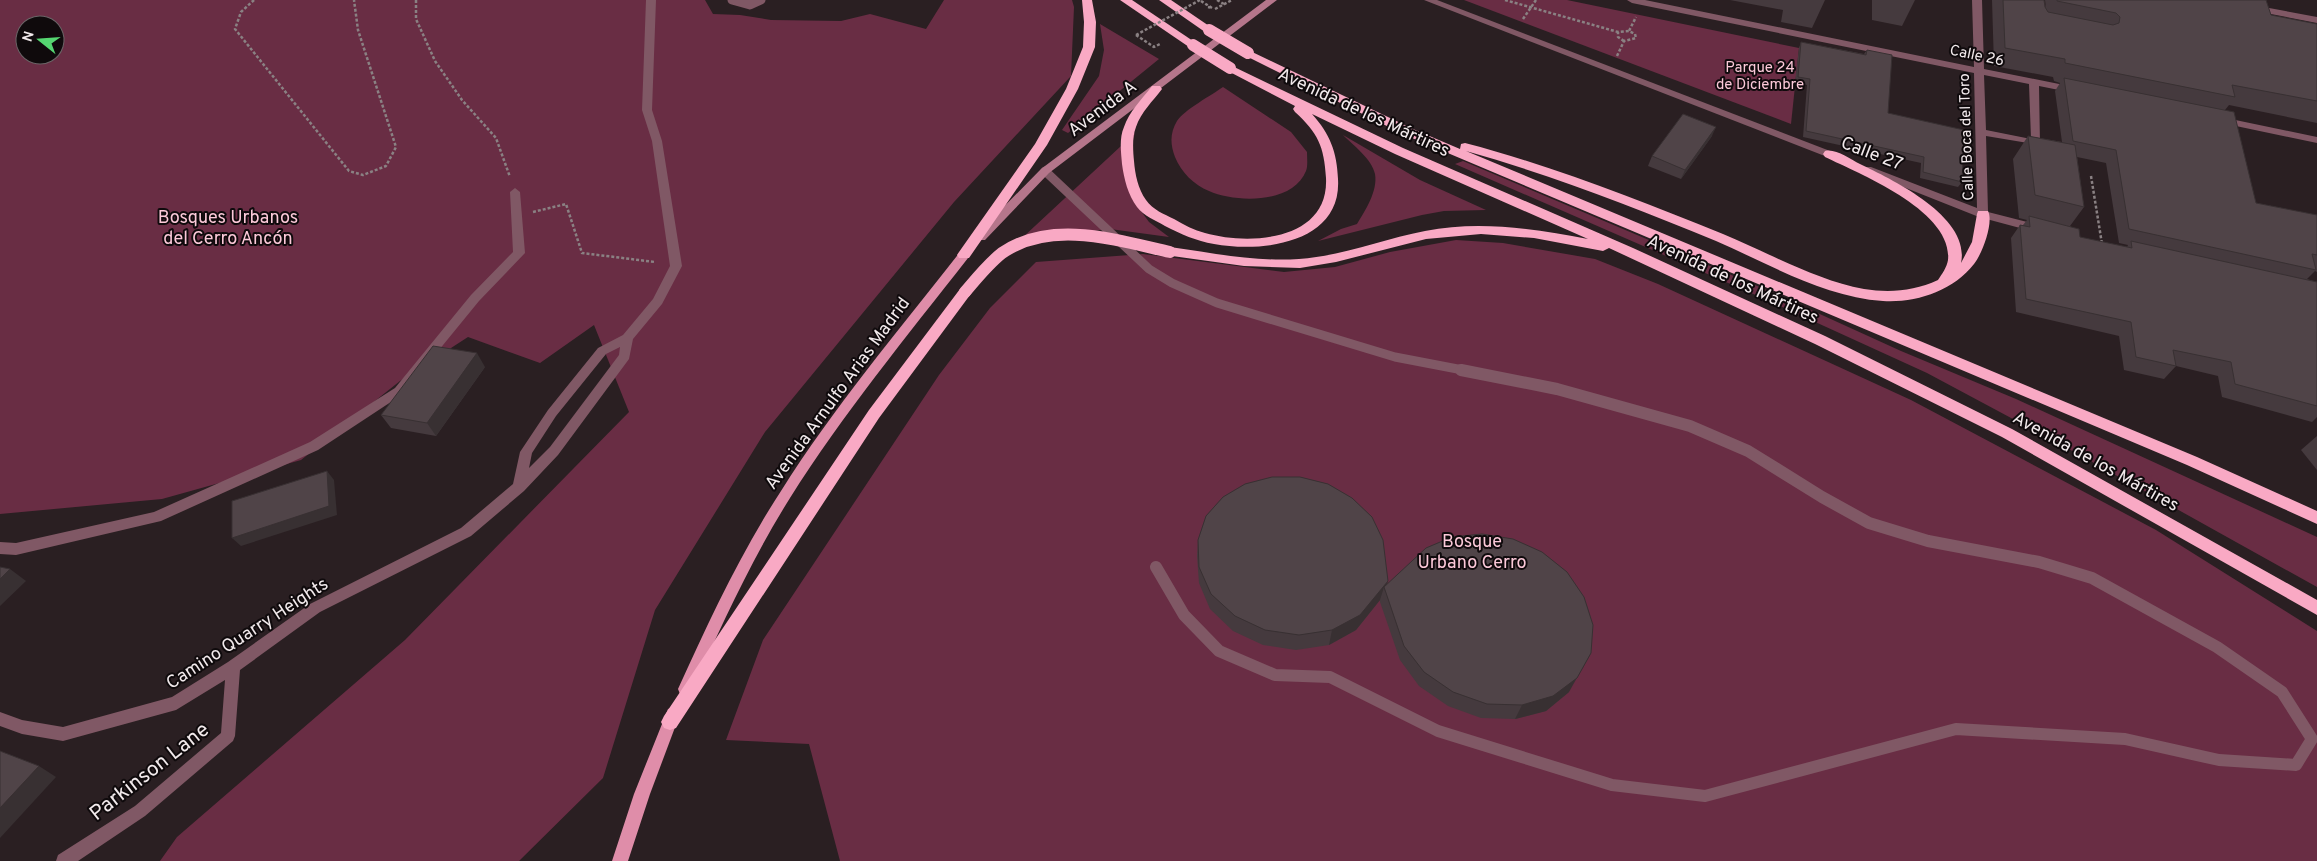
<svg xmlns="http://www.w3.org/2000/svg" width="2317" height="861" viewBox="0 0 2317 861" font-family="Overpass,sans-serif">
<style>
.green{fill:#692d44;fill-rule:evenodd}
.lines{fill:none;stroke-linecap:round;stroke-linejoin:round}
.path{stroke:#8a8183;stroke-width:2.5;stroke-dasharray:3 2;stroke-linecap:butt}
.lane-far1{stroke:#805865;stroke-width:9}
.lane{stroke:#805865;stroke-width:12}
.street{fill:#805865;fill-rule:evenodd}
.secondary{fill:#b5768b;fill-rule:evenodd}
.primary{fill:#df8da9;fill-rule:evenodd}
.highway{fill:#f9a9c4;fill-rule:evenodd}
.path-bridge{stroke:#8a8183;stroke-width:2.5;stroke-dasharray:3 2;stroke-linecap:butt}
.highway-bridge{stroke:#f9a9c4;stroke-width:12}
.wall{fill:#453a3e;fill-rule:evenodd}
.shaded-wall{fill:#383032}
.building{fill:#504448;stroke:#383032}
.labels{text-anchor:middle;stroke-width:4;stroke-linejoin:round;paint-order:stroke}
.far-street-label{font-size:15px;fill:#f2eaec;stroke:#0f0a0c}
.far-park-label{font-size:15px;fill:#fcc9d9;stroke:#0f0a0c}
.street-label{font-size:18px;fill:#f2eaec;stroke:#0f0a0c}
.park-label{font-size:18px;fill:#fcc9d9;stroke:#0f0a0c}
.near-street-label{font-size:21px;fill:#f2eaec;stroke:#0f0a0c}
</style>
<rect width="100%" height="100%" fill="#2a1f22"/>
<g class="green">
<path d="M0,0H705L713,14L740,15L771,20L841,21L870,14L926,29L944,0H1072L1074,7L1071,76L954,202L765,432L655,610L603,778L519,861H160L177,837L405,640L629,412L594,325L540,363L468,337L400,381L301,460L162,499L0,514ZM25,25H55V55H25Z"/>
<path d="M1464,0H1567L1799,48L1791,124Z"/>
<path d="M1100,24L1159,59L1068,133L1062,130L1099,76L1104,50Z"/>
<path d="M1223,87L1291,132L1307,152C1307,158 1308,166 1306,171C1293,204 1236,203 1209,191C1194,185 1181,172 1175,157C1170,144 1170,133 1177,121C1184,110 1212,95 1223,87Z"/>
<path d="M1135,133L1128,154L1135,203L1149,222L1169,237L1110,229L1021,239Z"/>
<path d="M1343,135L1420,180L1486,210L1444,211L1422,215L1318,241L1341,229L1357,224C1365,211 1378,191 1375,174C1372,159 1353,145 1343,135Z"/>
<path d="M1463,161L1769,291L1901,351L2016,399L2317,537V587L2067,448L1927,373L1758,296L1455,164Z"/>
<path d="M1456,240L1503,243L1595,259L1658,284L1911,400L2156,530L2317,631V861H840L809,744L726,740L763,640L939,375L990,308L1036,262L1143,254L1284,272L1335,267L1390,252Z"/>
</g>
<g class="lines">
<g class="path">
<path d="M254,0L241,12L235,29L349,171L363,175L386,166L396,147L358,30L354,0"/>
<path d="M416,0V19L435,61L462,100L496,138L510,177"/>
<path d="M1217,0L1224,4"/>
<path d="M1505,0L1618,32"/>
<path d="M1201,1L1212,8L1208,7"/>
<path d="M1215,9L1232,0"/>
<path d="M1523,19L1536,0"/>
<path d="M1136,35L1154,47L1160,44"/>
<path d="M1624,41L1618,37V32L1629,31"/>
<path d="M1617,56L1624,41L1636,38L1635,34L1629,31L1636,17"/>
<path d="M2091,176L2102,244"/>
<path d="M533,212L566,204L582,253L655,262"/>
</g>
<g class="lane-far1">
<path d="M732,0L750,5L761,0"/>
<path d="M1045,171L1149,269L1172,283L1217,303L1395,357L1468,371"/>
</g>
<path class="lane" d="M1156,567L1184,615L1219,651L1275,675L1330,677L1438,731L1612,785L1705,796L1956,729L2125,739L2219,760L2296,765L2312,739L2282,692L2217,647L2092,578L2039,562L1928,541L1869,523L1822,497L1748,451L1690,426L1557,389L1461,370"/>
<g class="street">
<path d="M646,0H656L652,110L662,141L682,266L662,304L633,339L629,359L558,455L524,491L471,536L320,612L240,670L235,736L233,741L145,816L78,861H56L58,855L135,806L221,733L225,680L176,710L63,741L22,734L0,726V712L22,720L63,727L172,697L228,662L310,604L461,528L513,484L520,452L548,410L598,348L623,335L653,299L670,266L652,141L642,110ZM620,347L619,355L550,447L529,468L532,453L556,416L606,354Z"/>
<path d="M1424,0H1437L1843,156L1844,158L1843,160H1835Z"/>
<path d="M1627,0H1645L1974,67L1972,0H1982L1984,69L2074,87L2079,90L2074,93L2039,86L2040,145L1986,136L1988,212L2043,226L2044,229L2039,233L1979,217L1863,171L1862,169L1863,167H1871L1977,208L1974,73L1632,3ZM1984,75L2029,84L2031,139L1986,130Z"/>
<path d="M2253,5L2317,17V23L2250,10L2248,8Z"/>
<path d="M2221,117L2317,137V143L2217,122V118Z"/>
<path d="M515,188L520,192L525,253L479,301L403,394L318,450L161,521L16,555L0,554V542L16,543L154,512L310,442L395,388L471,295L513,252L510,192Z"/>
</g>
<path class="secondary" d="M1266,0H1277L1049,173L985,240H977L976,237L977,234L1041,169Z"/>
<g class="primary">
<path d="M964,251L970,255L968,258C907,336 843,414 790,498C751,560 721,627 690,694L685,696L680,694L678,689C709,621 740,554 781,491C834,407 899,330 960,252Z"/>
<path d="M673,707L678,709L680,714L650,794L628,861H612L634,794L668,709Z"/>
</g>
<g class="highway">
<path d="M1082,0H1092L1096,22L1095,47L1078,89L1047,145L969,258H959L957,255L959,252L1035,144L1066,89L1083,47L1084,22Z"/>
<path d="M1120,0H1132L1199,45L1193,48L1189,47Z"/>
<path d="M1159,0H1171L1215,30L1209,33L1205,32Z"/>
<path d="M1248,50L1413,129L1460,149L1461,144L1465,143C1553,166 1638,200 1723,234C1769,253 1815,280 1864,289C1890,293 1914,291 1938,280C1942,274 1947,267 1948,260C1953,211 1860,174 1825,157L1823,154L1825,151C1835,148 1850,159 1860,164C1893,180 1971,217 1961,263L1972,242L1977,214L1978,211H1988C1994,223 1982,254 1974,264C1953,291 1916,303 1883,301C1824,297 1769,264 1716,241C1634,207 1551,175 1466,151L2197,457L2317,511V524L2187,465L1405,135L1244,55L1242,53Z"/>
<path d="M1230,65L1403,148L1633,248L1825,336L2012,429L2317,600V615L2002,437L1815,344L1609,248L1603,251L1534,238L1481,234L1426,239L1336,262L1300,268L1244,266L1165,255L1163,252L1170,247C1213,253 1256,262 1299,259C1342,256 1383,239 1425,231C1480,220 1534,229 1588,239L1395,154L1312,114C1330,134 1337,152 1338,179C1342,243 1263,253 1214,244C1196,241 1181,234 1165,226C1155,220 1144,216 1137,207C1128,195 1124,179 1122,164C1121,152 1119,138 1124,127C1129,112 1142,99 1152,86H1160L1162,89C1153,101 1141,112 1136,127C1132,137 1133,150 1134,161C1135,174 1138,189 1146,200C1153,210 1164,214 1174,219C1184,225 1194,230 1205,233C1251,246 1329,240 1326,178C1324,146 1318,133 1295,112L1293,109L1295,106L1226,70L1224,68L1226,66Z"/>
<path d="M965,287L970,289L972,292L970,295L879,418L676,728L670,730L664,728L661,722L664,716L869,410L960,289Z"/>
</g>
<path class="path-bridge" d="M1136,35L1200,0"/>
<g class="highway-bridge">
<path d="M1209,30L1248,53"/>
<path d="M1193,45L1230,68"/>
<path d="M965,292C977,278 988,264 1002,253C1051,219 1117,240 1170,252"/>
</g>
</g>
<g class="wall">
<path d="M1730,0H1825L1812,28L1781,22L1783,10Z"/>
<path d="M1872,0H1915L1902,26L1872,20Z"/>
<path d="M1992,0H2044L2046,8L2045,0H2266L2271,15L2317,24V123L2229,105L2225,110L2256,203L2317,215V272L2315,271L2307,279L2317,282V417L2312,422L2222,397L2218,376L2176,366L2164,379L2124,370L2119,336L2016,312L2011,238L2020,225H2023L2027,220L2019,218L2013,159L2028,136L2062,142L2055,91L2060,83L2054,81L2053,77L1994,66ZM2077,157L2106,163L2119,243L2128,245L2127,247L2080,237L2070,226L2084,207Z"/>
<path d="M1801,42L1864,54L1867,50L1888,113L1962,182L1958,187L1920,178L1921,163L1803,137L1807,85L1795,82L1799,48Z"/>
<path d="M1712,136L1681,179L1648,166L1652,156Z"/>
<path d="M485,367L436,436L391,428L381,415Z"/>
<path d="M2317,436V470L2301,450Z"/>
<path d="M1198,540L1387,584L1569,692L1546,711L1515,719L1481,718L1448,706L1419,686L1400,660L1380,602V600L1356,630L1329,645L1296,650L1263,645L1233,631L1210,609L1199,583L1197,556Z"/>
</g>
<g class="shaded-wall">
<path d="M1716,127L1712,136L1681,179L1685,170Z"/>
<path d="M477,353L485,367L436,436L427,423Z"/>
<path d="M327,471L334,480L337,515L241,546L232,538Z"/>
<path d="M10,569L26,581L0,606V579Z"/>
<path d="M1388,581L1385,591L1384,587L1380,600L1356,630L1329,645L1332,630Z"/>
<path d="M1591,653L1569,692L1546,711L1515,719L1522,705Z"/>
<path d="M39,766L56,777L0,838V808Z"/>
</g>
<g class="building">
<path d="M2003,0H2044L2045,7L2048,12L2113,25L2119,23L2120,17L2116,13L2057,1V0H2266L2271,15L2317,24V101L2232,85L2235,97L2065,63V59L2005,48Z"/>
<path d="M1801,42L1866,55L1867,50L1892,55L1888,113L1964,130L1962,182L1923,172L1924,157L1806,131L1810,79L1798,77Z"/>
<path d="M2064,78L2234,112L2256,203L2317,215V255L2312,254L2316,270L2129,229L2116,150L2073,141Z"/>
<path d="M1683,114L1716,127L1685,170L1652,156Z"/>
<path d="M2028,136L2075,145L2084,207L2035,195Z"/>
<path d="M2029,216L2079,229L2080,237L2132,248L2131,241L2317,282V406L2235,384L2231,362L2173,350L2176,366L2136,357L2131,322L2026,299L2020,225L2030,227Z"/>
<path d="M433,346L477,353L427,423L381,415Z"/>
<path d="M327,471L329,506L232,538V501Z"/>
<path d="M1272,477H1300L1328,484L1352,498L1372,517L1383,540L1388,581L1360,615L1332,630L1299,635L1265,630L1235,616L1211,594L1199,567L1198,540L1206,516L1223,497L1245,484Z"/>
<path d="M1482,534L1513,539L1542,552L1567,572L1584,597L1593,625L1591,653L1577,678L1553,696L1522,705L1487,704L1453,692L1424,672L1404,646L1384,587L1426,548L1452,537Z"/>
<path d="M0,567L10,569L0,579Z"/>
<path d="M0,751L39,766L0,808Z"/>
</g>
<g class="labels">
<g class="far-street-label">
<text transform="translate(1977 55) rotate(12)" y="5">Calle 26</text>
<text transform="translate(1966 137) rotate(-92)" y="5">Calle Boca del Toro</text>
</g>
<g class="far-park-label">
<text x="1760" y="72">Parque 24<tspan x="1760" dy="17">de Diciembre</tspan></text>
</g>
<g class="street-label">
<text transform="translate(1102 108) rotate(-37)" y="6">Avenida A</text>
<text transform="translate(1364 112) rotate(25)" y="6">Avenida de los Mártires</text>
<text transform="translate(1872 153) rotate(21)" y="6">Calle 27</text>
<text transform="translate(1733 279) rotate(25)" y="6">Avenida de los Mártires</text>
<text transform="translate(837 393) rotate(-54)" y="6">Avenida Arnulfo Arias Madrid</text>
<text transform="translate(2096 461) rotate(29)" y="6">Avenida de los Mártires</text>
<text transform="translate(247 633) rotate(-33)" y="6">Camino Quarry Heights</text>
</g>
<g class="park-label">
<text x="228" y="223">Bosques Urbanos<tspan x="228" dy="21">del Cerro Ancón</tspan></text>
<text x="1472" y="547">Bosque<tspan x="1472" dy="21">Urbano Cerro</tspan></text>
</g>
<g class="near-street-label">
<text transform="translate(149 771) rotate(-38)" y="7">Parkinson Lane</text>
</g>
</g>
<g transform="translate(40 40) rotate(287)"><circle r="24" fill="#0f0a0c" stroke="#6a6466"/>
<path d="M0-4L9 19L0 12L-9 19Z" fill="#55d671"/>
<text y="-8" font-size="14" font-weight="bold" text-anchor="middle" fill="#f2eaec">N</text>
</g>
</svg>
